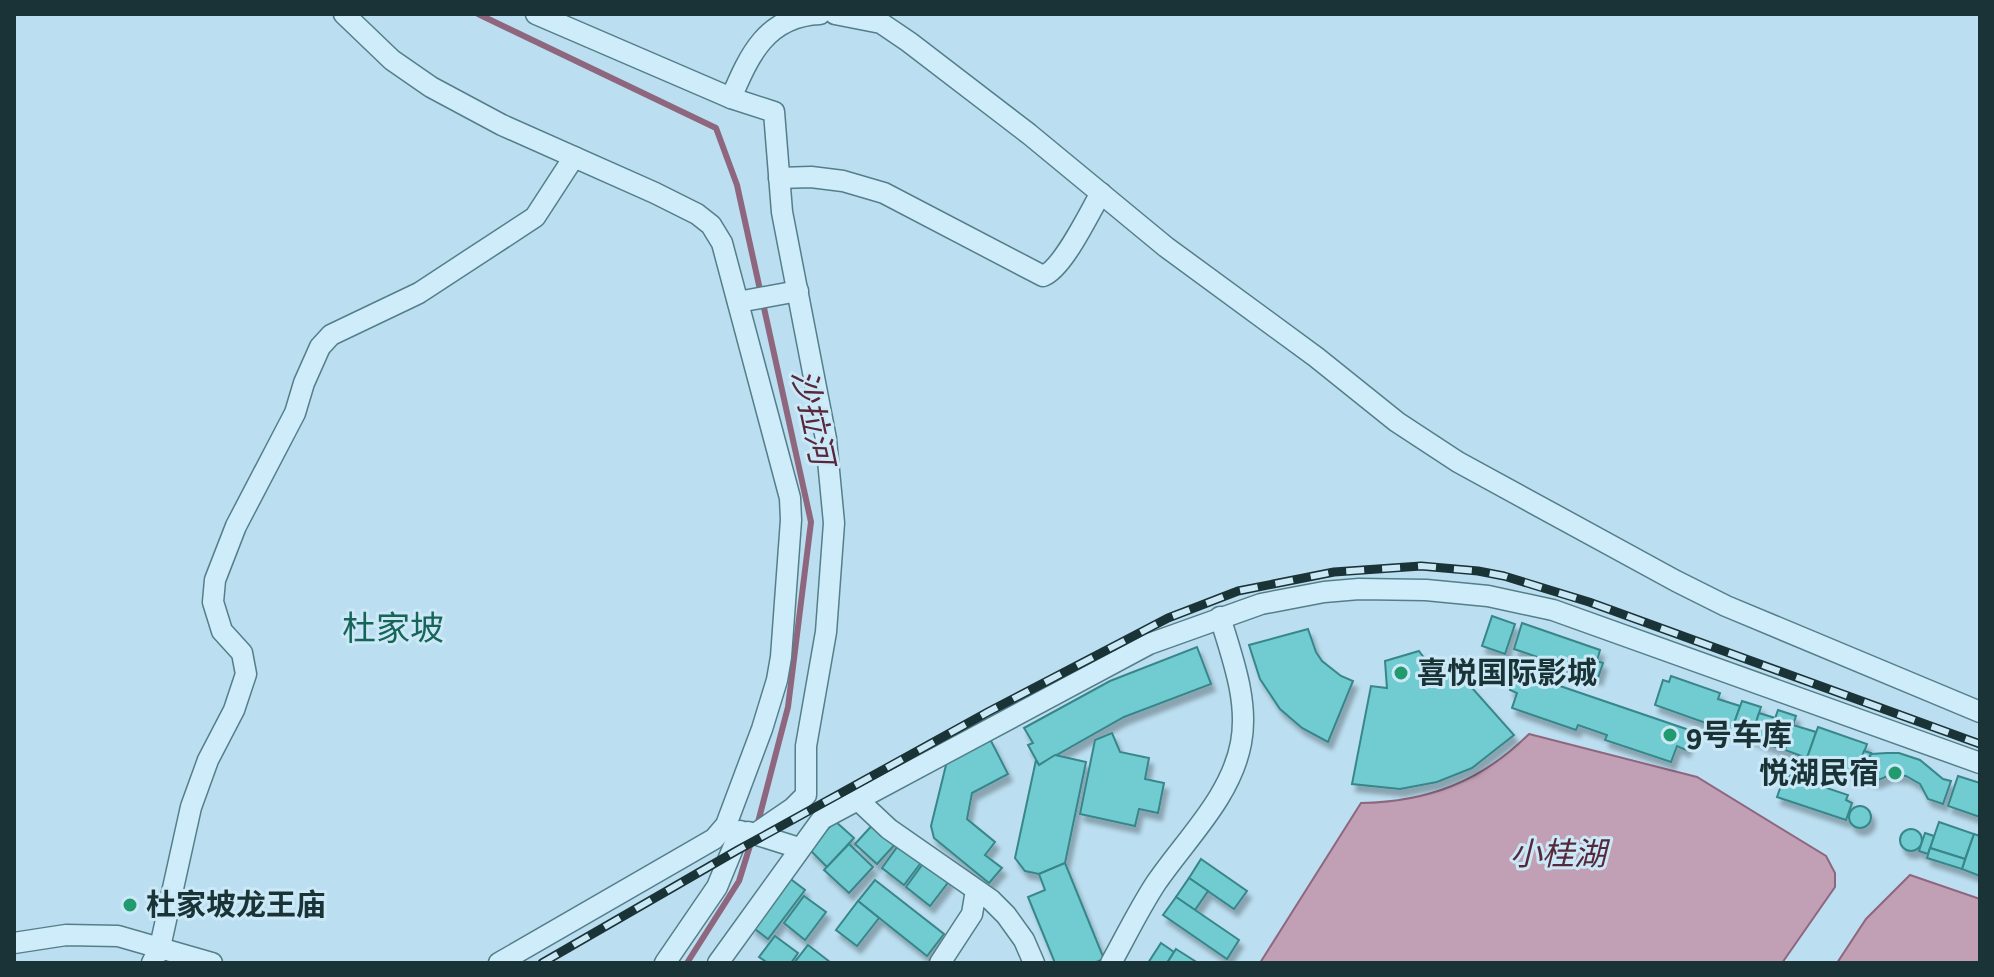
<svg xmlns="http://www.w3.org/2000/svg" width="1994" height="977" viewBox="0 0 1994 977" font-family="'Zilla Slab','Noto Sans SC',serif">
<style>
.water{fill:#c1a0b5;stroke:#8e677f;stroke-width:2}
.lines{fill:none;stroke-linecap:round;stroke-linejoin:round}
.stream{stroke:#8e677f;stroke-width:6}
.building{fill:#6fccd1;stroke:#398689;stroke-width:2;filter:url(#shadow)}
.minor-casing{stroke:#547f88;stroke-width:23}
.minor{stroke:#cfecfb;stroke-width:20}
.rail-casing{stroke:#1a3336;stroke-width:9}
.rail{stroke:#cbe8f7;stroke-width:6;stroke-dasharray:18;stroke-linecap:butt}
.poi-dot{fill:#219a6d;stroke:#cbe8f7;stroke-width:3}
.labels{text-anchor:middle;stroke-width:6;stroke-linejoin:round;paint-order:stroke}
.poi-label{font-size:30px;font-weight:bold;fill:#1a3336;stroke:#cbe8f7;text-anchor:start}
.water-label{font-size:32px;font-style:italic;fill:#57283c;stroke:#cbe8f7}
.quarter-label{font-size:34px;fill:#176559;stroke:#cbe8f7}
</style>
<defs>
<filter id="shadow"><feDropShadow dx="4" dy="7" stdDeviation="2" flood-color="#0004"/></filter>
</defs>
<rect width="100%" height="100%" fill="#bbdef0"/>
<g class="water">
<path d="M1529,734L1697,777L1826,856L1835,873V887L1782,963H1260L1361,803C1428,802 1482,781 1529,734Z"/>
<path d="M1910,875L1980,899V963H1837L1866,919Z"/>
</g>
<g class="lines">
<g class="stream">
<path d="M478,14L716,128L737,185L811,522L788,707L757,826"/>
<path d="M687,963L739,881L753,836"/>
</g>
</g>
<g class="building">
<path d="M1492,616L1515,624L1505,654L1482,646Z"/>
<path d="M1522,623L1600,650L1597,661L1603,663L1598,678L1514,649Z"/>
<path d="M1308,629L1316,652L1322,661L1341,676L1353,681L1328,742L1302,728L1280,709L1260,679L1249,645Z"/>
<path d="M1197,647L1211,684L1124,717L1039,765L1028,745L1033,743L1024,728L1110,681Z"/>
<path d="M1419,651L1436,674L1449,662L1514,735L1472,768L1437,782L1400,789L1352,784L1371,686L1387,688L1385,661Z"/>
<path d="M1516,671L1692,731L1686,750L1677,746L1671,762L1605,740L1607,735L1578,725L1576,730L1512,708L1517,693L1510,690Z"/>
<path d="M1671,676L1720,693L1718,699L1740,706L1731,732L1655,705L1663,680L1669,682Z"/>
<path d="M1742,701L1761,707L1751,738L1731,732Z"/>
<path d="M1778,710L1796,716L1785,750L1766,744Z"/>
<path d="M1759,713L1775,718L1766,744L1751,738Z"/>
<path d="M1793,725L1816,732L1807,758L1785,750Z"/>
<path d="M1818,727L1867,744L1856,774L1807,758Z"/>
<path d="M1112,733L1120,752L1149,758L1145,779L1164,783L1158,813L1139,809L1135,826L1080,814L1095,740Z"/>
<path d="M990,739L1008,774L972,793L967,819L995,842L985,855L1002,868L989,883L934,838L931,826L947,761Z"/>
<path d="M1864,751L1871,753L1863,777L1856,774Z"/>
<path d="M1887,753H1899L1920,760L1943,779L1951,781L1943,804L1928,799L1920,784L1906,776L1890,775L1876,781L1863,777L1871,754Z"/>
<path d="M1055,755L1086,762L1065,863L1039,874L1025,871L1015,858L1036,760L1039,765Z"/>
<path d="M1785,774L1848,795L1846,800L1852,803L1846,820L1777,797Z"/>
<path d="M1958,776L1980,783V817L1948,806Z"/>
<circle cx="1860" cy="817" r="11"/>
<path d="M835,821L854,838L827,867L809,849Z"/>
<path d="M876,821L898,841L877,864L855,844Z"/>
<path d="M1939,822L1974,834L1965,859L1930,848Z"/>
<circle cx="1911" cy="840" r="11"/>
<path d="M1925,833L1934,836L1928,854L1919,851Z"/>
<path d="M1974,834L1980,836V876L1962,869Z"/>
<path d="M900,843L923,860L904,885L882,868Z"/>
<path d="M849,844L873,867L849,893L824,870Z"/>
<path d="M1930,848L1965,859L1962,869L1927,858Z"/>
<path d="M1201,859L1247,891L1234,909L1189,878Z"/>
<path d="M925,861L950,880L930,906L906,887Z"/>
<path d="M1065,863L1104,959L1094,963H1055L1028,897L1045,890L1039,874Z"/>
<path d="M788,877L805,890L768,939L751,926Z"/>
<path d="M1189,878L1208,891L1195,910L1176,897Z"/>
<path d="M875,880L944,934L927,956L858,901Z"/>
<path d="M804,896L826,912L805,940L784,923Z"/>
<path d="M1176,897L1239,940L1227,959L1163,915Z"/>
<path d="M858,901L879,918L857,946L836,930Z"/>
<path d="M775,936L798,953L791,963H768L759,957Z"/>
<path d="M1161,943L1174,952L1167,963H1148Z"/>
<path d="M808,945L830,962L829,963H794Z"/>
<path d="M1176,949L1198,963H1167Z"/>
</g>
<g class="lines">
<defs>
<g id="minor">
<path d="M344,14L392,60L431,87L502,125L655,193L697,214L711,225L722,243L790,498L791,520L781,657L777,680L762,729L726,825L714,839L499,963"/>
<path d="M536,14L731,98L774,112L782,212L826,439L834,523L826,632L806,746V795L793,808L755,834"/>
<path d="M835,14L881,23L909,42L1029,134L1166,247L1316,357L1397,422L1458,462L1676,581L1726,606L1980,712"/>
<path d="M731,98C749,56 766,16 820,14"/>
<path d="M779,178L811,177L843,181L884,193L1043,276C1063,269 1089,213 1101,193"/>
<path d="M738,302L798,291"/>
<path d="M858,800L889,829L991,900L1006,915L1024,940L1034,963"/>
<path d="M748,832L799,848"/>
<path d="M14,943L66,935L118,936L212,963"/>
<path d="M152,963L160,947L191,807L208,760L234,710L246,674L242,653L222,631L213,602L215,580L236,526L295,413L304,383L320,347L331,335L419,293L535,217L574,157"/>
<path d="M665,963L717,887L740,831"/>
<path d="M718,963L822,819L1149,644L1261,604L1324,592L1359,589L1426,590L1488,596L1553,610L1980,763"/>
<path d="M940,963L972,914L976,890"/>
<path d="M1111,963C1126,936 1139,909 1156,883C1186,839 1231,797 1241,743C1249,701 1232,657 1220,617"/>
</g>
</defs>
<use href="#minor" class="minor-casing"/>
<use href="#minor" class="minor"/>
<defs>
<path id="rail" d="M542,963L736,851L988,712L1168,618L1238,591L1334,572L1421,566L1478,571L1504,576L1589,602L1980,744"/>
</defs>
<use href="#rail" class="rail-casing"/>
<use href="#rail" class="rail"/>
</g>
<g class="poi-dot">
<circle cx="1401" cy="673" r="8"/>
<circle cx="1670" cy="735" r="8"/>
<circle cx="1895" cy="773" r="8"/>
<circle cx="130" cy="905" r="8"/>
</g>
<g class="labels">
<g class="poi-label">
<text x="1417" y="683">喜悦国际影城</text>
<text x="1686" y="745">9号车库</text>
<text x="1879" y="783" text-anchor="end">悦湖民宿</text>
<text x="146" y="915">杜家坡龙王庙</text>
</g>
<g class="water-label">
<text transform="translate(813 417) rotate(78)" y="11">沙拉河</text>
<text x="1558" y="865">小桂湖</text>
</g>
<g class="quarter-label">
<text x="393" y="640">杜家坡</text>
</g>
</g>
<rect width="1994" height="977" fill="none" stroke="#1a3336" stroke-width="32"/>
</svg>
